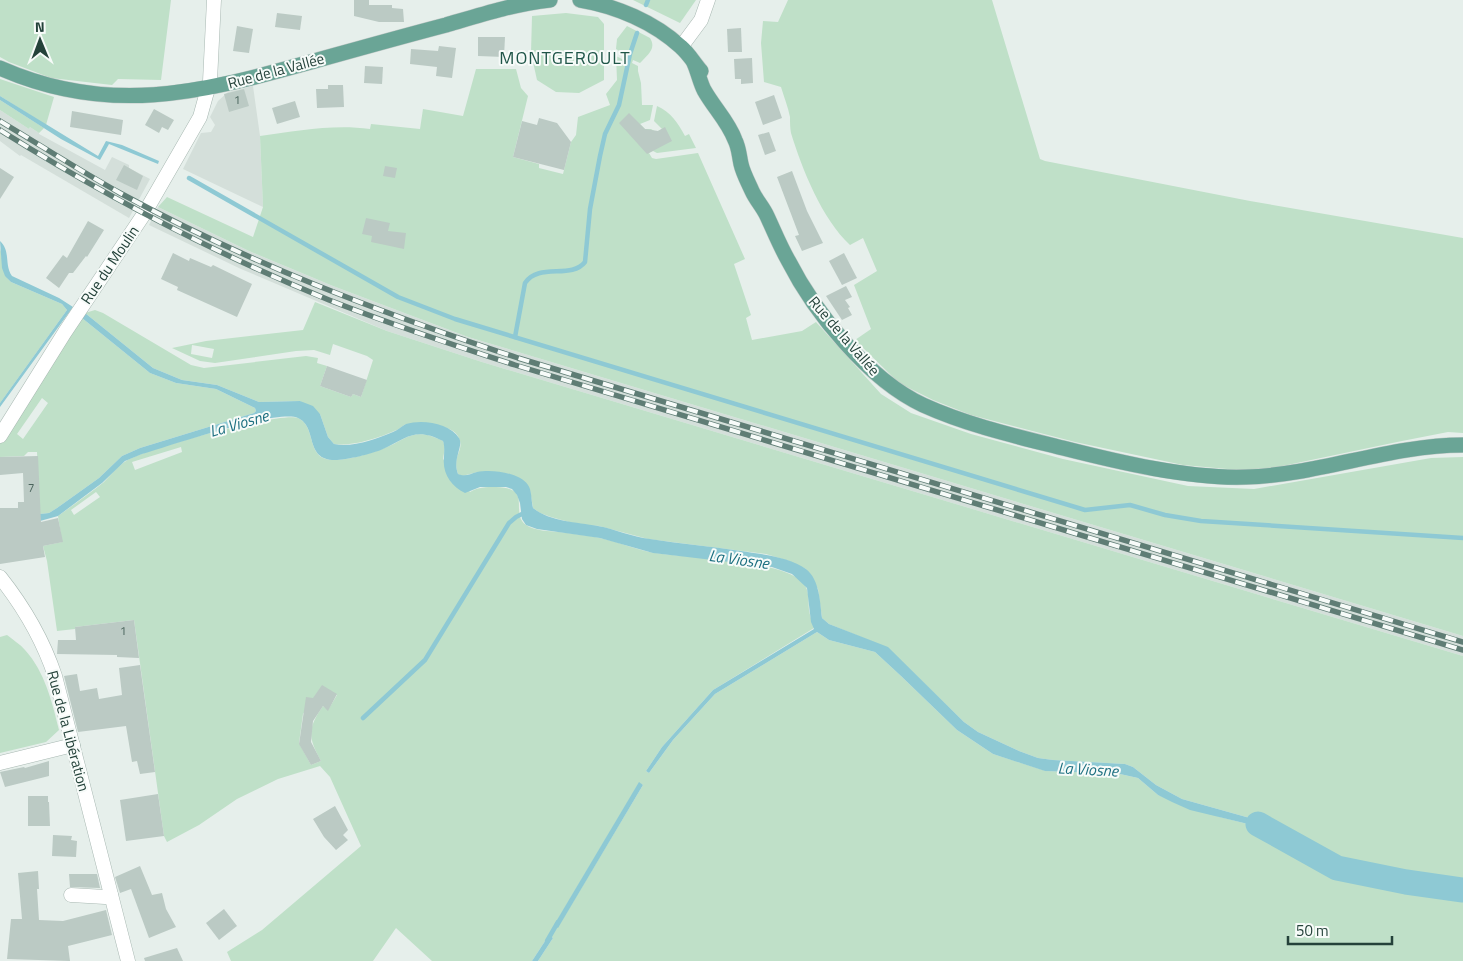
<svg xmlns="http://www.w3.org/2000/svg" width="1463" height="961" viewBox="0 0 1463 961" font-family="'Titillium Web',sans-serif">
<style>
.built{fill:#d4dfda}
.green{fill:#bfe0c8;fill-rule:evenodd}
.water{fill:#8ec9d4}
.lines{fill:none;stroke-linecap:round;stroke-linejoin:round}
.stream{stroke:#8ec9d4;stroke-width:4.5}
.river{stroke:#8ec9d4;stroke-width:25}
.building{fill:#bbcac4}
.minor-casing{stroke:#a8b8b2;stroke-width:15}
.major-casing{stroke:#c2cac8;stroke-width:16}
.minor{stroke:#fff;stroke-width:14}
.major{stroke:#6aa596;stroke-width:15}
.rail-casing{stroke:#5f7d75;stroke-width:5.5}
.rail{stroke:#f7fbf9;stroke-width:4;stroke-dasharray:11;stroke-linecap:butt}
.labels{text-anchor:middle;stroke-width:4;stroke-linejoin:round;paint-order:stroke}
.number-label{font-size:12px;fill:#4a645c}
.street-label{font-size:15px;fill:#24423a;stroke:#f7fbf9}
.water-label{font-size:16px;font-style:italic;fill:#1c6f80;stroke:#f7fbf9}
.quarter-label{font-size:18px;letter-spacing:1px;fill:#1f5548;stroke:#f7fbf9}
</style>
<rect width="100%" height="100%" fill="#e6efeb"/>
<g class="built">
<path d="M253,86L260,136L263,207L183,169L201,133L211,132L215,125L210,117L218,101L228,92Z"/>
<path d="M0,110L29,129L30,127L39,133V134L105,170L112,157L129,165V168L150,179L129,218L21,155L20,156L0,141Z"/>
<path d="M158,207L249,251L333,286L468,337L1463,636V656L482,362L387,331L241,269L149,225Z"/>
</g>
<g class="green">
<path d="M0,0H171L161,80L118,79L112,85L51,78L9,62L0,57Z"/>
<path d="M633,0H696L680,23Z"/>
<path d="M788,0H992L1040,159L1045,161L1250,201L1463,238V433L1448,432L1402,441L1273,468L1238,470L1183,465L1075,442L971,415L933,400L899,383L855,340L871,329L854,285L877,271L863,238L850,245C822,219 802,169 791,133C790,128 790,123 790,117C788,107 784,97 781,87L764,82L761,43L763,21L778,22Z"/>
<path d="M566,13L598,17L604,24V80L579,93L556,92L537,80L531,53L532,16Z"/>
<path d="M627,26L650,38C657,49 647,55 640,63L633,60L632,63L638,66V71L641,83L642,105H653L650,120L640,124L645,129H651L656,132L662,129L654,121L657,106C671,112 678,123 685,136L689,134L696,148L657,153L653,151L649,153L652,158L656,159L698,153L745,259L734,264L751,315L746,318L752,340L802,331L816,322L881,394L911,413L971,434L1063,459L1188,486L1254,489L1431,458L1463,457V636L468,337L333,286L249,251L158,207L167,197L253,237L263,207L260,136C297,131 333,124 370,129L371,124L420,129L423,109L463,116L476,69H516L521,88L528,96L513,157L539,164V168L563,174L571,142L576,135L578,117L610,105L606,94L617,80L616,56L624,60L626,55L616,49L617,39Z"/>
<path d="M0,79L54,97L46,125L0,96Z"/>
<path d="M0,100L44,128L39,133L30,127L29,129L0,110Z"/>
<path d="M0,248C4,261 0,272 11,282L62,304L67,310L0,403Z"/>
<path d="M315,302L387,331L482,362L1463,656V961H538L553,938L549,935L532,961H432L396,928L373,961H231L227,952L262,930L361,846L330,777L320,766L278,779L237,799L199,825L167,842L164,836L134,620L75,627V629L57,631L47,561L43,546L62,542L58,516C73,505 89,494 104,482C111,475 118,466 126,461C144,449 282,411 298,418C318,427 304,461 335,460C347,460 368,454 379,450C407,441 411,425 443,441L445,447L443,459L470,492C479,487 485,487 496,487C534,488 509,513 526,525C535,531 549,531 559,532C573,534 587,535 600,538C619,542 637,550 655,553C688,558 781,560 802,582C810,589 808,600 809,610C810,616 812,622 814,628L713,690L662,747L646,771L649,773L673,740L715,694L817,632L829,640L875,652L901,676L957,730L993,754L1046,771L1120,774L1138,778L1158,795L1220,817L1248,824L1263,831L1285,845L1290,837L1264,822L1182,799L1156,785L1133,767L1125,764L1053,760L1038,758L1019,751L978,732L964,722L888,648L829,624L822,618L818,589L806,569L789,561L766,554L648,539L599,526L576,524L551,517L540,513L533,508L530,490L510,474L478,472L462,476L458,474C452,457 463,451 460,441C456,424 432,426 419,425C415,425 408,424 404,425C401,427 398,430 394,431C379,438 350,447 334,444L328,437L320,414L300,401L259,402L217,385L182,380L153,368L85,313L95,310L103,313L191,365L204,368L306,356L318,358L317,363L327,366L320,386L351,397L353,394L361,397L373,360L367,356L333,344L330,355L314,350L296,351L215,363L200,361L172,348L206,341L303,330ZM192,345L214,349L212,358L191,354ZM181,447L182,452L135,470L132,462ZM96,492L100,497L74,515L71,510ZM322,686L337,695L328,710L323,706C307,729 308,737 321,761L311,765L299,743L303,714ZM639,783L643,785L558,927L554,926Z"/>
<path d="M82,318L150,373L176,383L216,389L255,408L256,411L254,413L140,448L122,456L99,478L57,508L49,513L40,514L37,452H28L24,456L0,457V444L7,429ZM42,398L48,403L23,439L17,434Z"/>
<path d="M7,635C13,640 20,644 25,650C45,672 52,702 59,730L46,742L0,753V637Z"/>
</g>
<g class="water">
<path d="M0,96L98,156L106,141L122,145L159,161L158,164L109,144L100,160L61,139L0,100Z"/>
<path d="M0,241C11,251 4,265 12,276L59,298L73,307L0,407V403L67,310L62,304L11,282L5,276L2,268Z"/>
<path d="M85,313L153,368L182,380L217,385L259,402L300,401L313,406L320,414L328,437L334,444C352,448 376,439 393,432C398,430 402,426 406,424C422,419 450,423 459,438C464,446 452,459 458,474C465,477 470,474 477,472C491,469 519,472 528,485C532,490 531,501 533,508C551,522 576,522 598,526C615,529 632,537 650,539C680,544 710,546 741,551C760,554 790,557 806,569C820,580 820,603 822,618L829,624L888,647L964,722L978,732L1019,751L1038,758L1053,760L1125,764L1133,767L1156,785L1182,799L1264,822L1290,837L1286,845L1263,831L1248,824L1190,810L1172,802L1158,795L1138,778L1120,774L1045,771L993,754L957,730L901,676L875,652L829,640L817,632L715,694L673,740L649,773L646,771L662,747L713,690L814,629L811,622L807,588L792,574L772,567L653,553L600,538L537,529L526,525L522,519L520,503L517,495L512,489L506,487H480L465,493C451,486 442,473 444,457C444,451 445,447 443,441C416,427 408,437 383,449C372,454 346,460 335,460C304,460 318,427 298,418C277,409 169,446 142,454L125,461L102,483L58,516L40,521V514L49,513L57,508L99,478L122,456L140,448L254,413L256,411L255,408L216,389L176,383L150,373L82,318Z"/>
<path d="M639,782L643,785L558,928L554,925Z"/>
<path d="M549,935L553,938L538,961H532Z"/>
</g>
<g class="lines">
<g class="stream">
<path d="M646,5L648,0"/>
<path d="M189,178L398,297L455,319L1085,510L1130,505L1165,515L1201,521L1463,538"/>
<path d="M515,337L525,283C539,262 571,280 585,262L590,209L600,156L605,134L619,105L630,54L637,33"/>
<path d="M363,718L425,660L509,523L516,517L524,513"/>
<path d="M547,941L558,922"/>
</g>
<path class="river" d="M1258,824L1337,868L1406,882L1463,890"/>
</g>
<g class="building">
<path d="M354,0H369V5H392V8L403,9L404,22H379L354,16Z"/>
<path d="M277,13L302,16L300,30L275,27Z"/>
<path d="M237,26L253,29L249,53L233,51Z"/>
<path d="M741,28L742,52H728L727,29Z"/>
<path d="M478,37H505L504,57L478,56Z"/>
<path d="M439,46L456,48L452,78L436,76L437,67L410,64L411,49L438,51Z"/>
<path d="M752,58L753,83L741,84V79H735L734,59Z"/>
<path d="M365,66L383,67L382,84L364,83Z"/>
<path d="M328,85H343L344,107L317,108L316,89H328Z"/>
<path d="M244,89L249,106L229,112L224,94Z"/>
<path d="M774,95L782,118L763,125L755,102Z"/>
<path d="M295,101L300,117L277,124L272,108Z"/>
<path d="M154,109L174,120L168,130L162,127L159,133L145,125Z"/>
<path d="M72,111L123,120L121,135L70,127Z"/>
<path d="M629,113L645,129L658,131L665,127L672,141L647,154L619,123Z"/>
<path d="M539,118L557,123L571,142L564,170L513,157L522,121L537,125Z"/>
<path d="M769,132L776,151L765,155L758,135Z"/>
<path d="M124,165L143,176L137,190L116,180Z"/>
<path d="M385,166L397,168L395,178L383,176Z"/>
<path d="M0,168L14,177L0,199Z"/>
<path d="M792,171L807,211L823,243L802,251L795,236L799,235L777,177Z"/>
<path d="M366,218L390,223L388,231L406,233L404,249L371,242L372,236L362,234Z"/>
<path d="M88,221L104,230L87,257L86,256L73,273H69L59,288L46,278L63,255L67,258Z"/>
<path d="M173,253L189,261L190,258L211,267L213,265L252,284L237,317L177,290L178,287L161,279Z"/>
<path d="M844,253L857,278L842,285L829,261Z"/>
<path d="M846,286L852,297L845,300L850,307L848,308L852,315L842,320L826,296Z"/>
<path d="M327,366L367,380L361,397L353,394L351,397L320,386Z"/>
<path d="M38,456L41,522L58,518L63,542L43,546L45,557L0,564V508H18V502H24L23,473L0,475V457Z"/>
<path d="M134,620L139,658L117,657V655L57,654L58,640H76L75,627Z"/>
<path d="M140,665L155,772L140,774L137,761L132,762L126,726L78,732L64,676L77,674L80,691L97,688L99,699L122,695L119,668Z"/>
<path d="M322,685L337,694L328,711L323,706L313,721L311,742L321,761L311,765L299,744L306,697L313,698Z"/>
<path d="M49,761V776L5,787L0,772L24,767L25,768Z"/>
<path d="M158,794L164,836L126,841L120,800Z"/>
<path d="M28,796H48V802H49L50,826H28Z"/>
<path d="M335,806L348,830L343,835L348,840L336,850L324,837L313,819Z"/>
<path d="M53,835L72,836L71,840L77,841L76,857L52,856Z"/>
<path d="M140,866L152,895L162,893L166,909L176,927L149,938L131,889L120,893L115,877Z"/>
<path d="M38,871L39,889H37L39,920L63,921L106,910L112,935L68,946L70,961L7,959L11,919H22L18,873Z"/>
<path d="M69,874H97L100,888L70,887Z"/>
<path d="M224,909L237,926L219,940L206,923Z"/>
<path d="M177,948L183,961H145L144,958Z"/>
</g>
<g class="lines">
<defs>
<g id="minor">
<path d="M681,47L701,20L708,0"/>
<path d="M0,436L65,332L144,214L200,117L210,81L214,0"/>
<path d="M0,577C23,606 43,640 55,676L128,961"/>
<path d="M0,763L73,745"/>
<path d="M71,895L105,897L111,895"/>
</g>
<g id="major">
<path d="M580,0C616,6 654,22 681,47C689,54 694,63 701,71"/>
<path d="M694,63C698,72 700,82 704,90C714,108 728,121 735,140C739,148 739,155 741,164C743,173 748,182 752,191C756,200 763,207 767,216C774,231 780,246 788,260C815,313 868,379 923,405C967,425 1015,436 1063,448C1118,462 1189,479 1246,477C1319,475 1389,445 1463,445"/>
<path d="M0,68C109,116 199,93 307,63C354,50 400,37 446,25C480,15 514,4 550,0"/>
</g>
</defs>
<use href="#minor" class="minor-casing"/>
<use href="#major" class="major-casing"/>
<use href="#minor" class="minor"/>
<use href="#major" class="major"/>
<defs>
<g id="rail">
<path d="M0,121C40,145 79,170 120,193C246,262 381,313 518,358L1463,642"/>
<path d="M0,130C105,196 214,253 329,300C390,324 453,345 515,365L1463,650"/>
</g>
</defs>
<use href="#rail" class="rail-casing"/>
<use href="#rail" class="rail"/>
</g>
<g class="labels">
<g class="number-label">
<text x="237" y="104">1</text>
<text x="31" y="492">7</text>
<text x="123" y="635">1</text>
</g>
<g class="street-label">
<text transform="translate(276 71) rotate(-15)" y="5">Rue de la Vallée</text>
<text transform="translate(110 265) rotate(-56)" y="5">Rue du Moulin</text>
<text transform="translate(844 336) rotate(49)" y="5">Rue de la Vallée</text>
<text transform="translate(68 731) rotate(75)" y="5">Rue de la Libération</text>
</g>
<g class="water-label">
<text transform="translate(239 423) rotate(-16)" y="6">La Viosne</text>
<text transform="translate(739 559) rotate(8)" y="6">La Viosne</text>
<text transform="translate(1088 769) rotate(3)" y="6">La Viosne</text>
</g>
<g class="quarter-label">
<text x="565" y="64">MONTGEROULT</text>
</g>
</g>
<g transform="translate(40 40) rotate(359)" stroke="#f7fbf9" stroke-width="4" paint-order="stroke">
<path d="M0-4L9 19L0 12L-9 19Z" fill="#24423a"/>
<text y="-8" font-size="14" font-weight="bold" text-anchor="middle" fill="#24423a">N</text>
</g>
<path d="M1288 936v8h104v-8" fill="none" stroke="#24423a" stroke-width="2.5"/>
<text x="1296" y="936" font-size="15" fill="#24423a" stroke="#f7fbf9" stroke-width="4" paint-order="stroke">50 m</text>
</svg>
